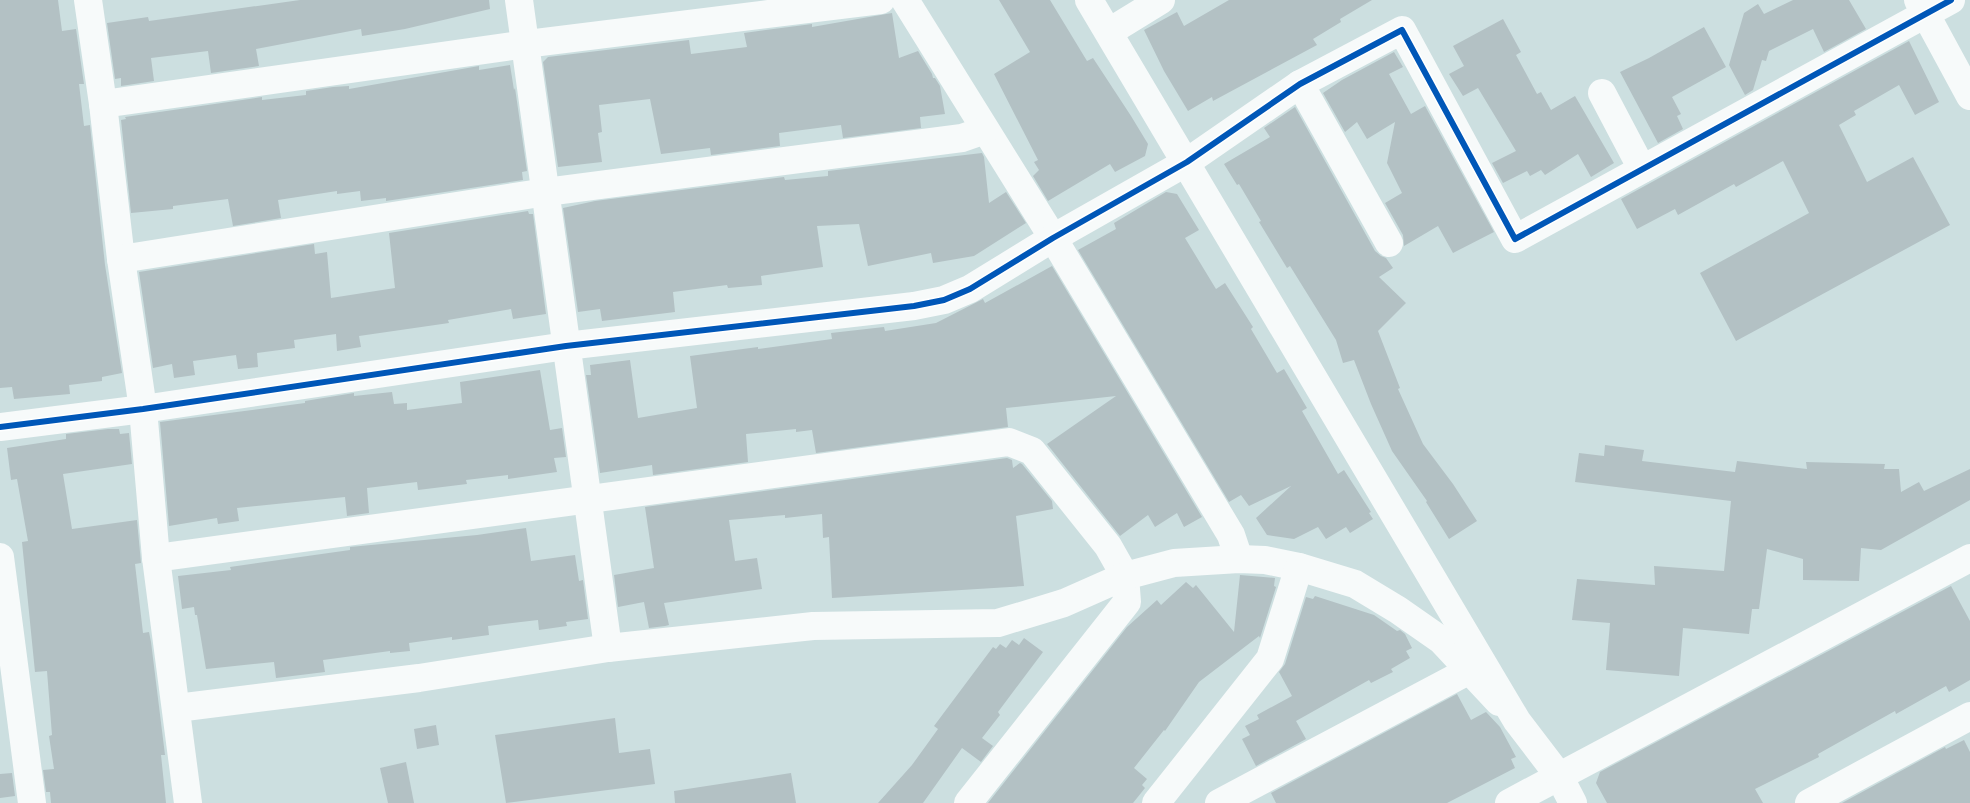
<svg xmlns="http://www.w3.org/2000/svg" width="1970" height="803" viewBox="0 0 1970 803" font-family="Raleway,sans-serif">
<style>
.building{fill:#b3c1c4}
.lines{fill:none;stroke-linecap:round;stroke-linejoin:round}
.minor{stroke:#f7fafa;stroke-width:28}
.tertiary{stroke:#f7fafa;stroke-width:28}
.cycleway-casing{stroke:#fff;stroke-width:9}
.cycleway{stroke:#0057b8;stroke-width:6}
</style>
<rect width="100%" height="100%" fill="#ccdfe0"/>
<g class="building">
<path d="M0,0H58L62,31L76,29L84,84H79L84,126L90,125L105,265L122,373L102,377V381L69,385L70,394L14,399L12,387L0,388Z"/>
<path d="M300,0H489L490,9L405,29L362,36L361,29L256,49L259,66L211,73L208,51L151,58L154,81L121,86V78L115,79L107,23L148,17L149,21Z"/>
<path d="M999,0H1050L1087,61L1093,58L1131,116L1148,144L1145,156L1115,172L1110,164L1048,201L1033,176L1039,170L1034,162L1038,160L994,74L1030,52Z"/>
<path d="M1229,0H1372L1340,19L1341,22L1313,39L1317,45L1213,101L1212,97L1188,111L1164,71L1144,30L1177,12L1184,26Z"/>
<path d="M1793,0H1849L1866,29L1824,52L1813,29L1769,51L1766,61L1762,60L1753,90L1745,95L1729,65L1744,13L1758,4L1764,14Z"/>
<path d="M892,13L899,58L918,51L932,74L933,78H935L940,86L945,114L920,117L921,128L843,138L841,125L779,133L780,146L711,155L710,148L661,154L650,99L599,105L602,132L598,133L602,162L558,167L543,62L548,57L689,40L691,54L747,47L744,33L812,24V27Z"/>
<path d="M1503,19L1521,52L1516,55L1537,94L1541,92L1551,110L1575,96L1614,163L1591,177L1578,154L1545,175L1541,170L1530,176L1527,171L1503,183L1492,163L1516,151L1478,88L1463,96L1449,74L1464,66L1453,46Z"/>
<path d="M1704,27L1726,67L1672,97L1681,114L1677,116L1683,129L1658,143L1620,72L1649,58Z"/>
<path d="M1909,41L1939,102L1915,115L1899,85L1854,111L1856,115L1839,125L1867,182L1913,157L1950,225L1736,341L1700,273L1809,213L1783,161L1736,187L1734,184L1678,215L1675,209L1637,229L1621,199Z"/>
<path d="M1394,52L1403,67L1389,74L1411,114L1425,106L1494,232L1453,253L1438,226L1404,246L1403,235L1385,203L1402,193L1387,163L1395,122L1367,139L1357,122L1345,132L1323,93L1342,80Z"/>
<path d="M510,65L514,90L515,88L527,171L522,172L523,180L386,201V198L361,201L360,191L337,194V191L278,200L281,218L233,226L228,199L173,206V209L131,213L121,120L126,119L125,117L262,97V100L306,95V91L333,87L349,86V89L479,66V70Z"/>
<path d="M1295,107L1375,251L1381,256L1386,258L1393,268L1379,277L1406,303L1378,331L1400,388L1398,389L1423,444L1453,484L1477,521L1449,539L1426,502L1427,501L1392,451L1371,404L1354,360L1343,363L1336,340L1290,266L1287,268L1259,222L1261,221L1239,184L1237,185L1224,164L1270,137L1264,128Z"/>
<path d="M982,153L984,157L989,203L1006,192L1026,223L974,256L933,263L931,253L868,266L859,224L817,226L823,267L761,276L762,285L728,288L727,285L673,292L675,312L602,321L600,309L578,312L563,208L595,201L784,177L785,180L828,176V171Z"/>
<path d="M1166,192L1177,194L1199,230L1185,238L1216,289L1225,283L1253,327L1251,329L1277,373L1284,369L1307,408L1302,411L1338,474L1344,470L1371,512L1369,513L1373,519L1350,533L1346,527L1326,539L1318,527L1294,539L1267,535L1256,518L1291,486L1249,506L1241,495L1229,502L1078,250L1116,229L1114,223Z"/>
<path d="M528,211L529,214H533L546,314L513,319L511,309L448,320L449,323L359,336L361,347L337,351L336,334L294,340L295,348L257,353L258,367L238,369L236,355L193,361L195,375L174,378L172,364L153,368L139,272L314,244L315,254L327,252L331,298L395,288L389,233Z"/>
<path d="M1052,266L1202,517L1184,527L1177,513L1155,527L1148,515L1120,536L1047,444L1116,396L1006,408L1008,427L816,453L812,430L796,432V429L746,434L748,462L653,475L652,465L600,473L586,375H591L590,365L630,360L638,418L697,408L690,356L758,347V349L832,339L831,333L884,327L885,331L936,323L983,299L985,303Z"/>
<path d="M540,370L550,430L562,428L566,457L554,458L557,472L508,479V475L466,480L467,484L418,490L417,482L367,488L369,513L347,516L345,497L237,508L239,521L218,524L217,518L169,526L160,422L305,403V401L354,393V396L392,392L394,404L407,403V410L462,403L460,382Z"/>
<path d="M108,429H119L120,434L129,433L132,464L63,474L72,529L137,520L141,563L135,564L143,633L149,632L151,642L165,755H161L166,803H51L50,792H46L43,770L54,769L49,736L52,735L47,671L35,672L22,542L28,541L17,479L11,480L7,448L66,439V434Z"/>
<path d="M1605,445L1644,450L1642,461L1735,472L1737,461L1807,469L1806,462L1885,464L1884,469H1899L1901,492L1919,482L1924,491L1970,469V500L1881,550L1861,548L1859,581L1803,580V559L1767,549L1759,609H1752L1749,634L1683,628L1679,676L1606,670L1610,623L1572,620L1577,579L1655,585L1654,566L1724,571L1731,501L1575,482L1579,453L1604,456Z"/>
<path d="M1007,458L1012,460L1013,468L1020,463L1022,464L1052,501L1053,509L1016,516L1024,586L832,598L829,537L823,538L822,514L785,518V515L729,520L735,561L757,558L762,589L664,603L669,625L665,626L649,628L644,602L618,607L614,575L654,568L645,507Z"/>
<path d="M526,528L531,561L575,555L579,581L583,580L588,619L566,622L567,626L539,630L538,620L488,626L489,635L452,640V637L409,643L410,651L390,653V651L323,660L325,672L276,678L274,662L206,669L197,615H195L194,607L182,609L178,576L231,570L230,567L350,550V547L477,535Z"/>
<path d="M1240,575L1275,578L1274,586L1276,587L1260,638L1259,636L1199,682L1165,731L1164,730L1134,768L1147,779L1142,785L1145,788L1133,803H988L1127,627L1157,600L1161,605L1186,582L1193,588L1196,585L1234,632Z"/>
<path d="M1951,586L1970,621V680L1949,692L1946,686L1896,714L1895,711L1818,754L1819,757L1755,789L1763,803H1607L1596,783L1600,772Z"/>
<path d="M1315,596L1374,615L1397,631L1400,630L1405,634L1412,648L1406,651L1410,658L1391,669L1393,672L1371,683L1369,680L1296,721L1306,739L1256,766L1242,739L1250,735L1245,726L1259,719L1257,715L1292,696L1279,672L1285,664L1306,597L1313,599Z"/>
<path d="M1024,638L1043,652L998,712L1000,715L982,738L993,746L981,762L962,748L923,803H878L912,765L938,729L934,726L993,647L996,649L1000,644L1006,648L1012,640L1019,645Z"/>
<path d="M1457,694L1471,720L1486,712L1500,727L1516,757L1511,759L1515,768L1447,803H1276L1271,793Z"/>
<path d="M615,718L619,753L650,749L655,784L506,803L495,735Z"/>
<path d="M436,725L439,745L417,749L414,729Z"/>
<path d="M1964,740L1970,752V803H1842L1945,747L1946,749Z"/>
<path d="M406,762L414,803H388L380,768Z"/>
<path d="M12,773L15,796L0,798V774Z"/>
<path d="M791,773L796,803H675L674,791Z"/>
</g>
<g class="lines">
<g class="minor">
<path d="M88,0L103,104L121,259L143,409L156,558L188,803"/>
<path d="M519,0L608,648"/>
<path d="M905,0L1053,238L1231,535L1239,559"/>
<path d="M1109,32L1161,0"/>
<path d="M1300,84L1389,243"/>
<path d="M1602,93L1642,169"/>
<path d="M103,104L526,44L881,0"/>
<path d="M121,259L546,192L962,138L985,130"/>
<path d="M0,427L143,409L566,346L914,306L944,300L970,289L1053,238L1187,162L1300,84L1402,30L1515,239L1951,0"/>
<path d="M156,558L1009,442L1032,451L1108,546L1125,576L1127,602L968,803"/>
<path d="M177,708L419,678L608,648L813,626L998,623L1064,603L1125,576L1174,563L1239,559L1265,560L1299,567L1355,584L1398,610L1441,640L1499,702"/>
<path d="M1156,803L1270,659L1299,567"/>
<path d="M1219,803L1470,670"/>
<path d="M1509,803L1970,558"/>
<path d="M1809,803L1970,716"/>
</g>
<g class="tertiary">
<path d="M1089,0L1517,721L1559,776L1573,803"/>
<path d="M1918,0L1970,96"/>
<path d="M0,557L32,803"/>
</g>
<defs>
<path id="cycleway" d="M0,427L143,409L566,346L914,306L944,300L970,289L1053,238L1187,162L1300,84L1402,30L1515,239L1951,0"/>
</defs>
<use href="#cycleway" class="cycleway-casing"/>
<use href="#cycleway" class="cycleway"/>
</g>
</svg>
